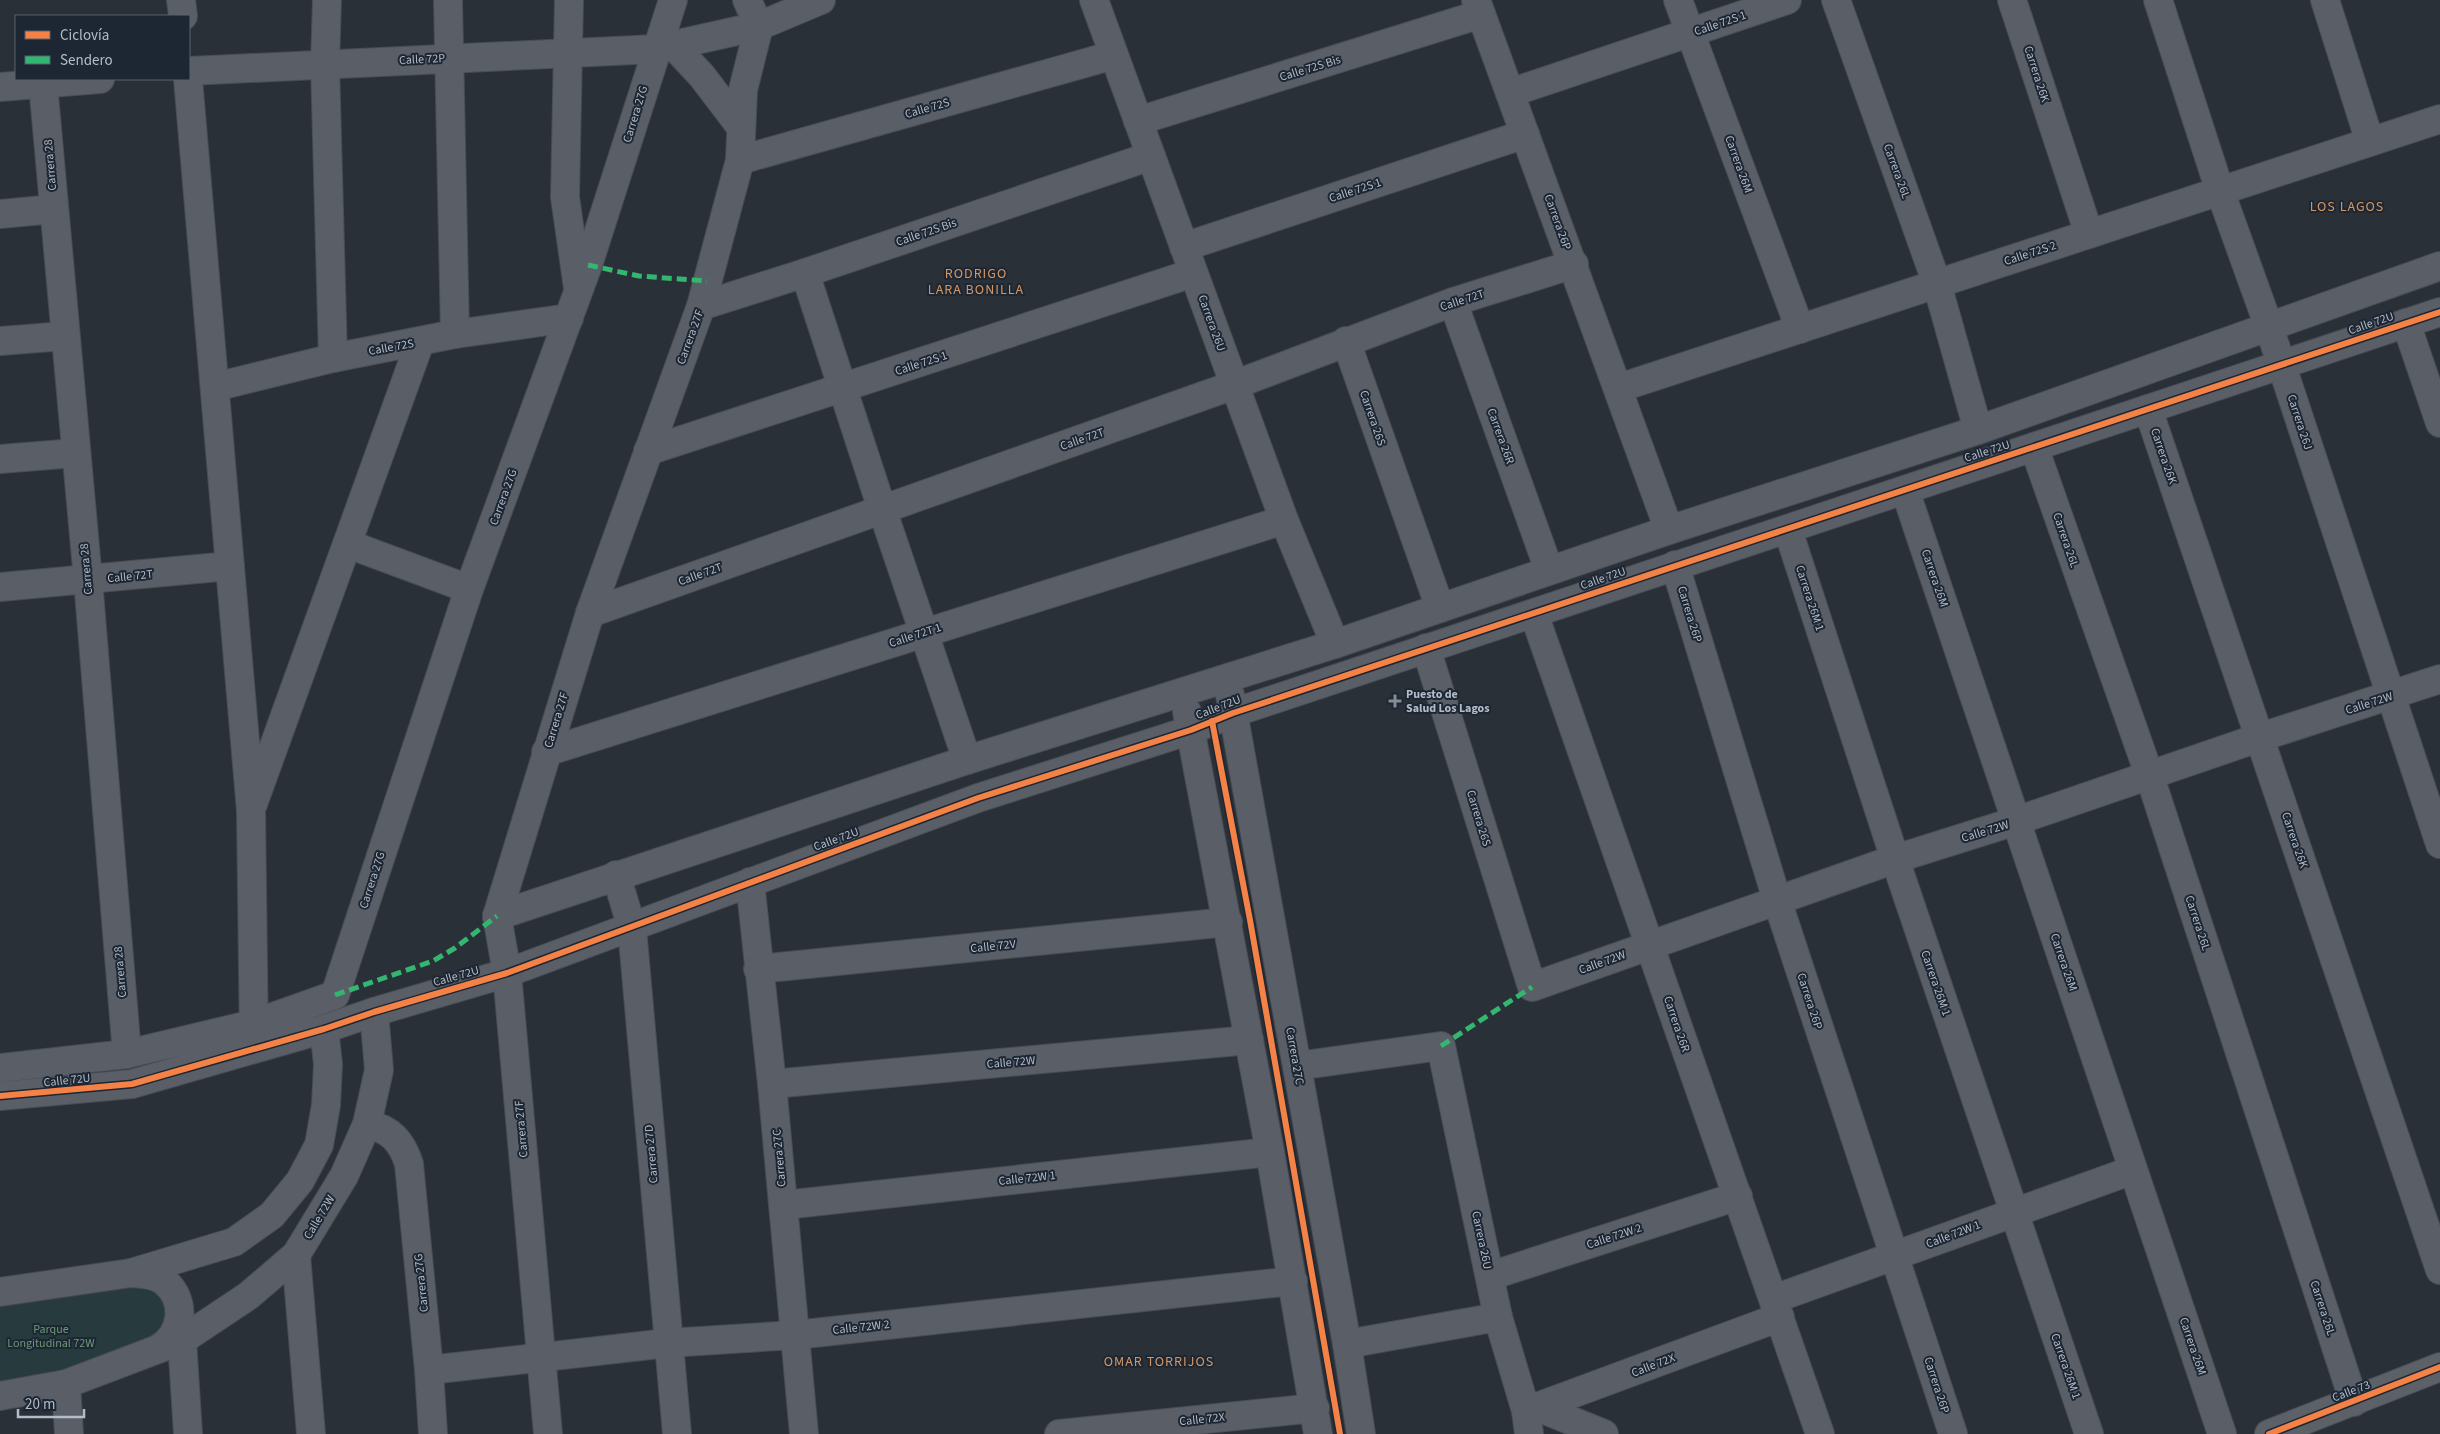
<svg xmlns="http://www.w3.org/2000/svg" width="2440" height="1434" viewBox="0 0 2440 1434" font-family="'Source Sans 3',sans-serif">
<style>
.green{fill:#273a3e}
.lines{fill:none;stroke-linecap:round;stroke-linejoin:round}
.minor-casing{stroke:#484c53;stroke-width:30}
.major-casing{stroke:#484c55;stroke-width:30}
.minor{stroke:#5a5e66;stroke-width:28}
.major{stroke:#5c6168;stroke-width:28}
.quiet{stroke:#33b770;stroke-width:5;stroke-dasharray:10 5;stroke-linecap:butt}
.cycleway-casing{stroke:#1d2633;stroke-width:9}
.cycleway{stroke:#f48246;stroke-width:6}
.poi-dot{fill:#848b96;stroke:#1d2633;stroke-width:2}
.labels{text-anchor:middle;stroke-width:4;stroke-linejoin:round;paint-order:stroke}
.street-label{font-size:12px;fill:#b4bcc9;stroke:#1d2633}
.poi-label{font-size:12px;font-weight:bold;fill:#b4bcc9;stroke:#1d2633;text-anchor:start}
.park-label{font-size:12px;fill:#6b9a76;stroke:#1d2633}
.neighbourhood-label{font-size:14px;letter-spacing:1px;fill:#d59563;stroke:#1d2633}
</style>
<rect width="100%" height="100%" fill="#2a3038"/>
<path class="green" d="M149,1274L177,1329L0,1396V1292Z"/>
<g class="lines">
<defs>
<g id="minor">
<path d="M181,0L183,16"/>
<path d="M327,0L325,64L333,358"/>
<path d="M448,0L455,334"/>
<path d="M569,0L565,197L578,288"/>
<path d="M747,0L759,26"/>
<path d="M1094,0L1284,520L1335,644"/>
<path d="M1476,0L1669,530"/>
<path d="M1678,0L1800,329"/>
<path d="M1836,0L1937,284L1978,430"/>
<path d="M2012,0L2089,234"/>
<path d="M2158,0L2220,191L2269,327L2440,844"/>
<path d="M2325,0L2370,142"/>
<path d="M673,45L702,76L740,126"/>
<path d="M189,71L656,49L759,26L821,0"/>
<path d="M188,79L251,811L254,1042"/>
<path d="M43,84L88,580L127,1054"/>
<path d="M0,87L100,79"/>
<path d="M1510,93L1787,0"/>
<path d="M1138,121L1481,14"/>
<path d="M740,160L1114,55"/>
<path d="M0,214L54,209"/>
<path d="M1184,247L1525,134"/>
<path d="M805,273L882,509L967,760"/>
<path d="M1453,302L1549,570"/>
<path d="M701,306L805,273L1151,156"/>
<path d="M2406,323L2440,423"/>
<path d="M0,341L65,336"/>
<path d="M1346,341L1440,608"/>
<path d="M215,387L333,358L455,334L569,318"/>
<path d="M1619,388L2440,119"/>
<path d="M2148,409L2440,1270"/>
<path d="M2034,447L2150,777L2354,1402"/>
<path d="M648,451L1193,273"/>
<path d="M0,459L75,453"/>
<path d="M1905,490L2222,1434"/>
<path d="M1788,530L1895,859L2089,1434"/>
<path d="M348,544L469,589"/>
<path d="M1675,565L1777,900L1953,1434"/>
<path d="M0,587L230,566"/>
<path d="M590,613L1234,385L1453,302L1574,264"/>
<path d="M1534,614L1820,1434"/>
<path d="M1426,648L1532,987L1895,859L2016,821L2261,737L2440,679"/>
<path d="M1230,695L1347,1344L1361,1434"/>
<path d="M1187,712L1270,1152L1318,1434"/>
<path d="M546,752L1284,520"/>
<path d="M253,804L420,342"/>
<path d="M616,875L632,928L677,1434"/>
<path d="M750,882L772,1084L804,1434"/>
<path d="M497,916L967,760L1335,644L1669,530L1978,430L2440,266"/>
<path d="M758,969L1228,922"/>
<path d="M1297,1066L1441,1046L1498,1317L1526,1411L1529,1434"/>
<path d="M0,1068L127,1054L253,1024L335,995L469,589L588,265L673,0"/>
<path d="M772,1084L1249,1040"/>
<path d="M0,1096L132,1084L324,1029L374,1012L507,973L978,798L1191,730L1233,713L2440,312"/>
<path d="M367,1124C391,1129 402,1142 409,1164L429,1370L433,1434"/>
<path d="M784,1205L1270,1152"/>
<path d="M296,1255L311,1434"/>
<path d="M131,1273C143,1274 156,1274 165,1282C188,1302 182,1335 158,1349"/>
<path d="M1490,1276L1738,1196"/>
<path d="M0,1292L131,1273L234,1242L272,1215L300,1181L319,1145L326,1105L328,1064L324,1029"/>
<path d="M1774,1299L2133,1170"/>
<path d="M182,1340L188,1434"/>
<path d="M1347,1344L1498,1317"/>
<path d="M429,1370L668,1343L795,1335L1293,1281"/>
<path d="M66,1384L69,1434"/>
<path d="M0,1396L66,1384L182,1340L248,1296L296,1255L344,1176L367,1124L379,1070L374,1012"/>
<path d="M1540,1408L1604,1434"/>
<path d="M1526,1411L1780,1317"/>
<path d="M548,1434L507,973L497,916L590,613L701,306L740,160L743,90L759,26"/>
<path d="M1059,1434L1315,1408"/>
</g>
<path id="major" d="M2269,1434L2440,1367"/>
</defs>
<use href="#minor" class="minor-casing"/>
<use href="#major" class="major-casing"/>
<use href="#minor" class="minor"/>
<use href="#major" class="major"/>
<g class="quiet">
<path d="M588,265L639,276L707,281"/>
<path d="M335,995L433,961L455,948L497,916"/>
<path d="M1441,1046L1532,987"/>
</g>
<defs>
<g id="cycleway">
<path d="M1212,721L1250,920L1340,1434"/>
<path d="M0,1096L132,1084L324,1029L374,1012L507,973L978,798L1191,730L1233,713L2440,312"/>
<path d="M2269,1434L2440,1367"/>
</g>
</defs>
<use href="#cycleway" class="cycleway-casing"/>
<use href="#cycleway" class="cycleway"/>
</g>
<path class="poi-dot" d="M1392.5 693.5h5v5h5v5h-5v5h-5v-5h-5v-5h5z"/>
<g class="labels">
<g class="street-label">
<text transform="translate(1720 23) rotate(-19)" y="4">Calle 72S 1</text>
<text transform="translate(422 59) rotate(-3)" y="4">Calle 72P</text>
<text transform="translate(1310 68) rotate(-17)" y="4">Calle 72S Bis</text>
<text transform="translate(2037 74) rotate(72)" y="4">Carrera 26K</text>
<text transform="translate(927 108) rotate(-16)" y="4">Calle 72S</text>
<text transform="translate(635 114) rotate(-73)" y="4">Carrera 27G</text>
<text transform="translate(1739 164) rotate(70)" y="4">Carrera 26M</text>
<text transform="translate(50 165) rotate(-95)" y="4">Carrera 28</text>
<text transform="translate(1897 171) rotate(70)" y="4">Carrera 26L</text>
<text transform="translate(1355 190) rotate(-18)" y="4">Calle 72S 1</text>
<text transform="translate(1558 222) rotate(70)" y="4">Carrera 26P</text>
<text transform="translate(926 232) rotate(-19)" y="4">Calle 72S Bis</text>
<text transform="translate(2030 253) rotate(-18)" y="4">Calle 72S 2</text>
<text transform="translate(1462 300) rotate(-18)" y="4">Calle 72T</text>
<text transform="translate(1212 323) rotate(70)" y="4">Carrera 26U</text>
<text transform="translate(2371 323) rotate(-19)" y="4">Calle 72U</text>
<text transform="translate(690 337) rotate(-70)" y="4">Carrera 27F</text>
<text transform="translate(391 347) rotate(-10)" y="4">Calle 72S</text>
<text transform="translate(921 363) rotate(-18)" y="4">Calle 72S 1</text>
<text transform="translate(1373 418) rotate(71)" y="4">Carrera 26S</text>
<text transform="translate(2300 422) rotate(72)" y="4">Carrera 26J</text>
<text transform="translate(1501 436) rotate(70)" y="4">Carrera 26R</text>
<text transform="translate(1082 439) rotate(-19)" y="4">Calle 72T</text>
<text transform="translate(1987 451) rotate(-18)" y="4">Calle 72U</text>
<text transform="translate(2164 456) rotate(71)" y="4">Carrera 26K</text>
<text transform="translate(503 497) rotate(-70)" y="4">Carrera 27G</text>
<text transform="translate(2066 540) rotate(71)" y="4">Carrera 26L</text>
<text transform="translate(86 569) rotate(-95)" y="4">Carrera 28</text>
<text transform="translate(700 574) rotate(-20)" y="4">Calle 72T</text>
<text transform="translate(130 576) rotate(-6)" y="4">Calle 72T</text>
<text transform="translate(1603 578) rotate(-19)" y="4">Calle 72U</text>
<text transform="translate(1935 578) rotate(71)" y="4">Carrera 26M</text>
<text transform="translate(1810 598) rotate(72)" y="4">Carrera 26M 1</text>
<text transform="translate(1690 614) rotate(73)" y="4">Carrera 26P</text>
<text transform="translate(915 635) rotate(-18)" y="4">Calle 72T 1</text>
<text transform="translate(2369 703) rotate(-18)" y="4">Calle 72W</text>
<text transform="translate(1218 707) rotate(-21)" y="4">Calle 72U</text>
<text transform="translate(556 720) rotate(-73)" y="4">Carrera 27F</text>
<text transform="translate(1479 818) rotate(73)" y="4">Carrera 26S</text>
<text transform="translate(1985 831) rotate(-17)" y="4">Calle 72W</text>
<text transform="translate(836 839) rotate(-20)" y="4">Calle 72U</text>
<text transform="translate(2295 840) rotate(71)" y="4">Carrera 26K</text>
<text transform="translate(372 880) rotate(-72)" y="4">Carrera 27G</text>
<text transform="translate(2198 923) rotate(72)" y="4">Carrera 26L</text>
<text transform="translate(993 946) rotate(-6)" y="4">Calle 72V</text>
<text transform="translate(1602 962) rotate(-20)" y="4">Calle 72W</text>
<text transform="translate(2064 962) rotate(71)" y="4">Carrera 26M</text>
<text transform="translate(120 972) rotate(-95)" y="4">Carrera 28</text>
<text transform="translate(456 976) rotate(-16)" y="4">Calle 72U</text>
<text transform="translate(1936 983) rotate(71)" y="4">Carrera 26M 1</text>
<text transform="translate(1810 1001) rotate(72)" y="4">Carrera 26P</text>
<text transform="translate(1677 1024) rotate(71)" y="4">Carrera 26R</text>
<text transform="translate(1295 1056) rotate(80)" y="4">Carrera 27C</text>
<text transform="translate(1011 1062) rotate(-5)" y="4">Calle 72W</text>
<text transform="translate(67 1080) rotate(-6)" y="4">Calle 72U</text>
<text transform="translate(521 1129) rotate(-95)" y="4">Carrera 27F</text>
<text transform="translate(651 1154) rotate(-95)" y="4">Carrera 27D</text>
<text transform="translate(779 1158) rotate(-95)" y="4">Carrera 27C</text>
<text transform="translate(1027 1178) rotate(-6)" y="4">Calle 72W 1</text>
<text transform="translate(319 1217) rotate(-59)" y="4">Calle 72W</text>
<text transform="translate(1953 1234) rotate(-21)" y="4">Calle 72W 1</text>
<text transform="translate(1614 1236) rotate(-18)" y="4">Calle 72W 2</text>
<text transform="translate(1482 1240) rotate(78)" y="4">Carrera 26U</text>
<text transform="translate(421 1283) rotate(-96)" y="4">Carrera 27G</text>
<text transform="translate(2323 1308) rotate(72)" y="4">Carrera 26L</text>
<text transform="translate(861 1327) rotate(-6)" y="4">Calle 72W 2</text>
<text transform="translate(2193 1346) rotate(71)" y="4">Carrera 26M</text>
<text transform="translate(1653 1365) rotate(-21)" y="4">Calle 72X</text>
<text transform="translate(2066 1366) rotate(71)" y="4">Carrera 26M 1</text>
<text transform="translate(1937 1385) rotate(72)" y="4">Carrera 26P</text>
<text transform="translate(2351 1391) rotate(-21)" y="4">Calle 73</text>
<text transform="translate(1202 1419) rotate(-6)" y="4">Calle 72X</text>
</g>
<g class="poi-label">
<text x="1406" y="698">Puesto de<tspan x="1406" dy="14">Salud Los Lagos</tspan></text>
</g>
<g class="park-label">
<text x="51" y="1333">Parque<tspan x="51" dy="14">Longitudinal 72W</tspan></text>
</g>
<g class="neighbourhood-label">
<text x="2347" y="211">LOS LAGOS</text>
<text x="976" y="278">RODRIGO<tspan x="976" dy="16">LARA BONILLA</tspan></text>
<text x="1159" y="1366">OMAR TORRIJOS</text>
</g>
</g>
<rect x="15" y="15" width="175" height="65" fill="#1d2633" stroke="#59626f"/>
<rect x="25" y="31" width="25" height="8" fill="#f48246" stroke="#59626f"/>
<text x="60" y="40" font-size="15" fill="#b4bcc9">Ciclovía</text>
<rect x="25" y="56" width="25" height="8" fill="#33b770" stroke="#59626f"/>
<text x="60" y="65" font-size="15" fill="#b4bcc9">Sendero</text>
<path d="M18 1409v8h66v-8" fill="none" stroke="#b4bcc9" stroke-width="2.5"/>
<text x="25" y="1409" font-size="15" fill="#b4bcc9" stroke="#1d2633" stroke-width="4" paint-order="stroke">20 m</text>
</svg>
